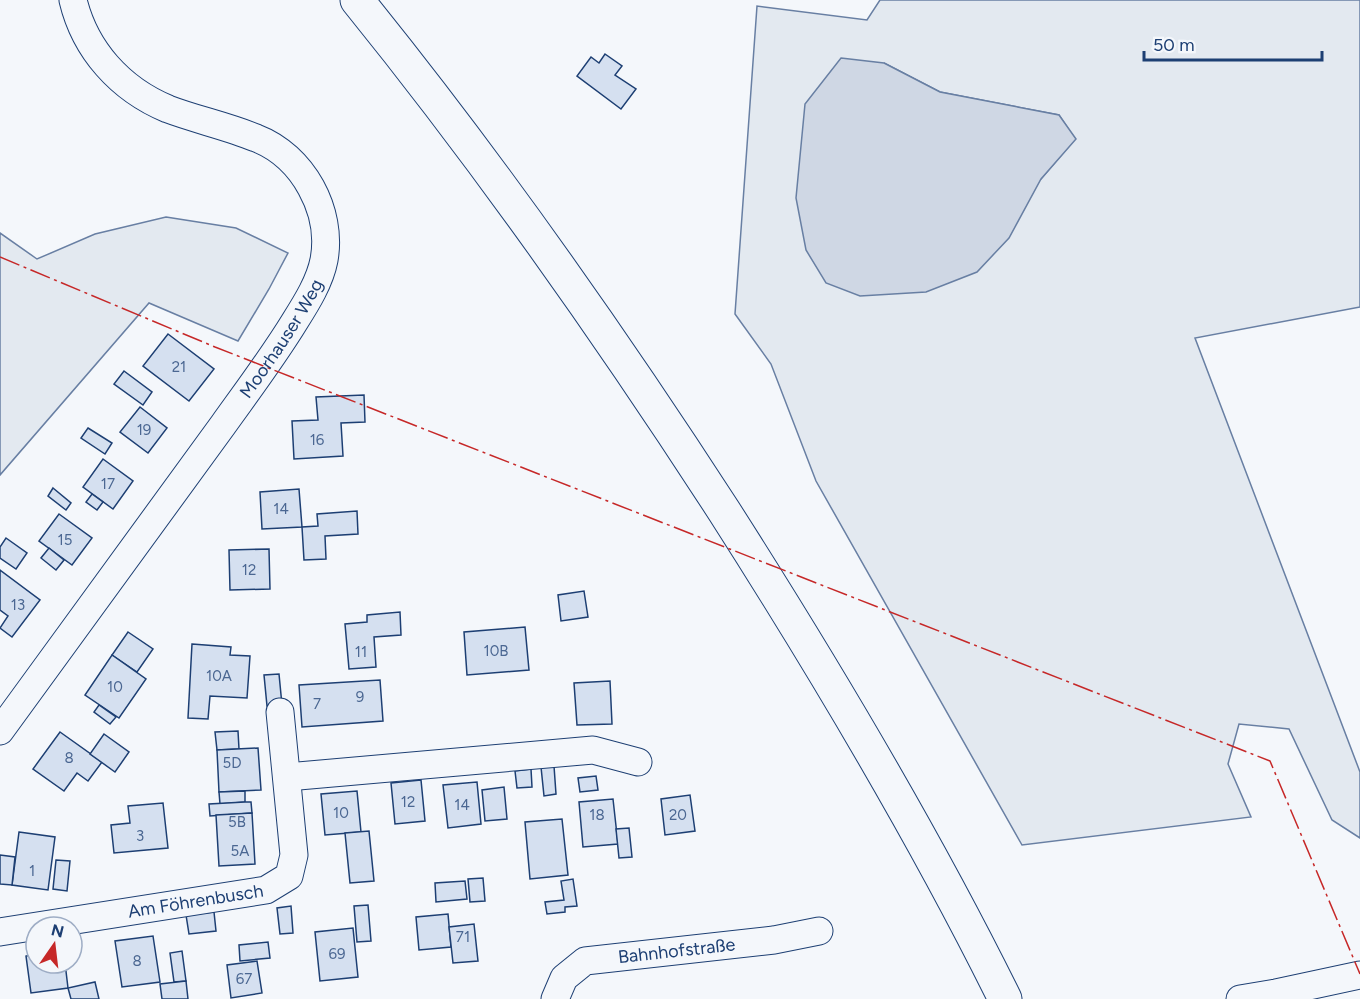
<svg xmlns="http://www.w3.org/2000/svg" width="1360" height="999" viewBox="0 0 1360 999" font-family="Figtree,sans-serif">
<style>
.green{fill:#e3e9f0;stroke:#687fa3;stroke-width:1.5;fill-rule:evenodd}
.water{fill:#cfd7e4;stroke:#687fa3;stroke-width:1.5}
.building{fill:#d5e0f0;stroke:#1d3f73;stroke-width:1.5}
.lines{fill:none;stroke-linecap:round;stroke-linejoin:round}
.minor-casing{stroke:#1d3f73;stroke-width:29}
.highway-casing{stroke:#1d3f73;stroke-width:35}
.minor{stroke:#f4f7fb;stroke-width:27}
.highway{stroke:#f4f7fb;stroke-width:33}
.power{stroke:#c62828;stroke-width:1.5;stroke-dasharray:21 4.5 3 4.5;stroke-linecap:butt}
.labels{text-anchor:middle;stroke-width:4.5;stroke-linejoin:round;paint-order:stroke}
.number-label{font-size:15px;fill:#4b6792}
.street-label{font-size:18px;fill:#1d3f73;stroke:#f4f7fb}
</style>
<rect width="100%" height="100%" fill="#f4f7fb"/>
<g class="green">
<path d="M880,0H1360V307L1195,338L1360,772V838L1332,820L1289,729L1239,724L1228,764L1251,817L1022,845L816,481L771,364L735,314L757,6L867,20ZM884,63L940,92L1059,115L1075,139L1041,179Z"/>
<path d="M166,217L236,228L288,253L269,289L238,341L149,303L0,475V233L37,259L95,234Z"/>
</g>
<path class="water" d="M841,58L884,63L940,92L1059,115L1076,139L1041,179L1009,238L977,272L926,292L860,296L826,283L806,250L796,198L805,104Z"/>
<g class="building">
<path d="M605,54L622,66L615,75L636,89L621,109L577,76L591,57L599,63Z"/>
<path d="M168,334L214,369L189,401L143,366Z"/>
<path d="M124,371L152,392L143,405L114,384Z"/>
<path d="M364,395L365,422L341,423L343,456L294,459L292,421L318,420L316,397Z"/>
<path d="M140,407L167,428L148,453L120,432Z"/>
<path d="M88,428L112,443L105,454L81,438Z"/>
<path d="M103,459L133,481L113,509L83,487Z"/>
<path d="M53,488L71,503L66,510L48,496Z"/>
<path d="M299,489L302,527L262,529L260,492Z"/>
<path d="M92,494L103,502L97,510L86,502Z"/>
<path d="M357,511L358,534L325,536L326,559L304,560L302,527L318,526L317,514Z"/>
<path d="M59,514L92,538L72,565L39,541Z"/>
<path d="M6,538L27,553L16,569L0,558V547Z"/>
<path d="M49,548L64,560L56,570L41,558Z"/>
<path d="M269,549L270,589L230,590L229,550Z"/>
<path d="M0,570L40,600L12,637L0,628L8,616L0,610Z"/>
<path d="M584,591L588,617L561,621L558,595Z"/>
<path d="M400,612L401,635L374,637L376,667L349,669L345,624L367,622V615Z"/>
<path d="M525,627L529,670L467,675L464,632Z"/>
<path d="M128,632L153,649L137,672L112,655Z"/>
<path d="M192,644L231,647L230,655L250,656L247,698L210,696L208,719L188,718Z"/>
<path d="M112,655L146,679L119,718L85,695Z"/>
<path d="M279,674L282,705L267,706L264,675Z"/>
<path d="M380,680L383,721L302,727L299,685Z"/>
<path d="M610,681L612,724L577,725L574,683Z"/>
<path d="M99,705L116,717L110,724L94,712Z"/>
<path d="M238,731L239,749L217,750L215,732Z"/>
<path d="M60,732L102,762L88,781L77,773L64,791L33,769Z"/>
<path d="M104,734L129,752L115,772L90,754Z"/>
<path d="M258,748L261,790L219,792L217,750Z"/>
<path d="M554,766L556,794L544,796L541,767Z"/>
<path d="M531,769L532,787L517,788L515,771Z"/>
<path d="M596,776L598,790L580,792L578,778Z"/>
<path d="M421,780L425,821L395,824L391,783Z"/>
<path d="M477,782L481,824L448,828L443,785Z"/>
<path d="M504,787L507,819L485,821L482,790Z"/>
<path d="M245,791V802L220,804L219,792Z"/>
<path d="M357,791L361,832L325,835L321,794Z"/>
<path d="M690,795L695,831L665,835L661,799Z"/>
<path d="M613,799L618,844L583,847L579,802Z"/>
<path d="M245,802H251L252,813L210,816L209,804Z"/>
<path d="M163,803L168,848L114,853L111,825L130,823L128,806Z"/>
<path d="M252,813L255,864L219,866L216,815Z"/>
<path d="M562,819L568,875L530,879L525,822Z"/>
<path d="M629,828L632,857L619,858L616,829Z"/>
<path d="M369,831L374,881L350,883L345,833Z"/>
<path d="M19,832L55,837L48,890L12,885Z"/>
<path d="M0,855L15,857L12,885L0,884Z"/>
<path d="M56,860L70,861L67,891L53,889Z"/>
<path d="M483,878L485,901L470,902L468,879Z"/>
<path d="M573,879L577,906L565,907V912L547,914L545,902L564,900L561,881Z"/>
<path d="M465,881L467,899L436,902L435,883Z"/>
<path d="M368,905L371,941L357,942L354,906Z"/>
<path d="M291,906L293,933L280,934L277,908Z"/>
<path d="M214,912L216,931L189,934L186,915Z"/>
<path d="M448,914L451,947L419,950L416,917Z"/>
<path d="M474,924L478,961L453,963L449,927Z"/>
<path d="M353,928L358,977L320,981L315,932Z"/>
<path d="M153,936L160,982L122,987L115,941Z"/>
<path d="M268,942L270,958L240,961L239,945Z"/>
<path d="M182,951L186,981L174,982L170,953Z"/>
<path d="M36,954V963H65L68,988L31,993L26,956Z"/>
<path d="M257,961L262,993L231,998L227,965Z"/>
<path d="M186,981L188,999H162L160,984Z"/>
<path d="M95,982L99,999H71L68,988Z"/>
</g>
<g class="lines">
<defs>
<g id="minor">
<path id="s1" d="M0,731C75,629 149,527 223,425C248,390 273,357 295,321C307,302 320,281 324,260C333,211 303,156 256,138C227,126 197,120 168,109C120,89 85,50 73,0"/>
<path d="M287,777L593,750L638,762"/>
<path id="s2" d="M0,932L266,890L289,876L294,855L280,712"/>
<path id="s3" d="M555,999L564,978L585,961L774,940L819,931"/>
<path d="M1240,999L1276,993L1360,975"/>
</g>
<path id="highway" d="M357,0C489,163 610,335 724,511C825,669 922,831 1005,999"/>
</defs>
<use href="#minor" class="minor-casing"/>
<use href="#highway" class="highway-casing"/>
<use href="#minor" class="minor"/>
<use href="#highway" class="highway"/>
<path class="power" d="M0,257L215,347L1270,761L1360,974"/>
</g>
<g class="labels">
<g class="number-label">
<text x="179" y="372">21</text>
<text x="144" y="435">19</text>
<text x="317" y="445">16</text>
<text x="108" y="489">17</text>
<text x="281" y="514">14</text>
<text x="65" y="545">15</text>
<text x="249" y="575">12</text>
<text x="18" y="610">13</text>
<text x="496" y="656">10B</text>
<text x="361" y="657">11</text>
<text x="219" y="681">10A</text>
<text x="115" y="692">10</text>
<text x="360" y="702">9</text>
<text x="317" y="709">7</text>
<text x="69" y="763">8</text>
<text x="232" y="768">5D</text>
<text x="408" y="807">12</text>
<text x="462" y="810">14</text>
<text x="341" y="818">10</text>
<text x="597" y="820">18</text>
<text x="678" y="820">20</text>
<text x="237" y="827">5B</text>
<text x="140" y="841">3</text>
<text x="240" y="856">5A</text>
<text x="32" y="876">1</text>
<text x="463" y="942">71</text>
<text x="337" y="959">69</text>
<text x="137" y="966">8</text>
<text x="244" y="984">67</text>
</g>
<g class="street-label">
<text dy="6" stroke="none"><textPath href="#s1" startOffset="483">Moorhauser Weg</textPath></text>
<text dy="6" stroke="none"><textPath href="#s2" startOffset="198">Am Föhrenbusch</textPath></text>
<text dy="6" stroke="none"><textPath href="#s3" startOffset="142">Bahnhofstraße</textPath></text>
</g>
</g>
<g transform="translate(54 945) rotate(14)"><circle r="28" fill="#f4f7fb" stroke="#9eadc5" stroke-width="1.5"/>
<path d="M0-4.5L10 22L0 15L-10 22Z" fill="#c62828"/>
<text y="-9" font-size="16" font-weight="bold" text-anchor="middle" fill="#1d3f73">N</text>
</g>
<path d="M1144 51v9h178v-9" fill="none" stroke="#1d3f73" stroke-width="3"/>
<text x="1153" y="51" font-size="18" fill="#1d3f73" stroke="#f4f7fb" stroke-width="4.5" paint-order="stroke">50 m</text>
</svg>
